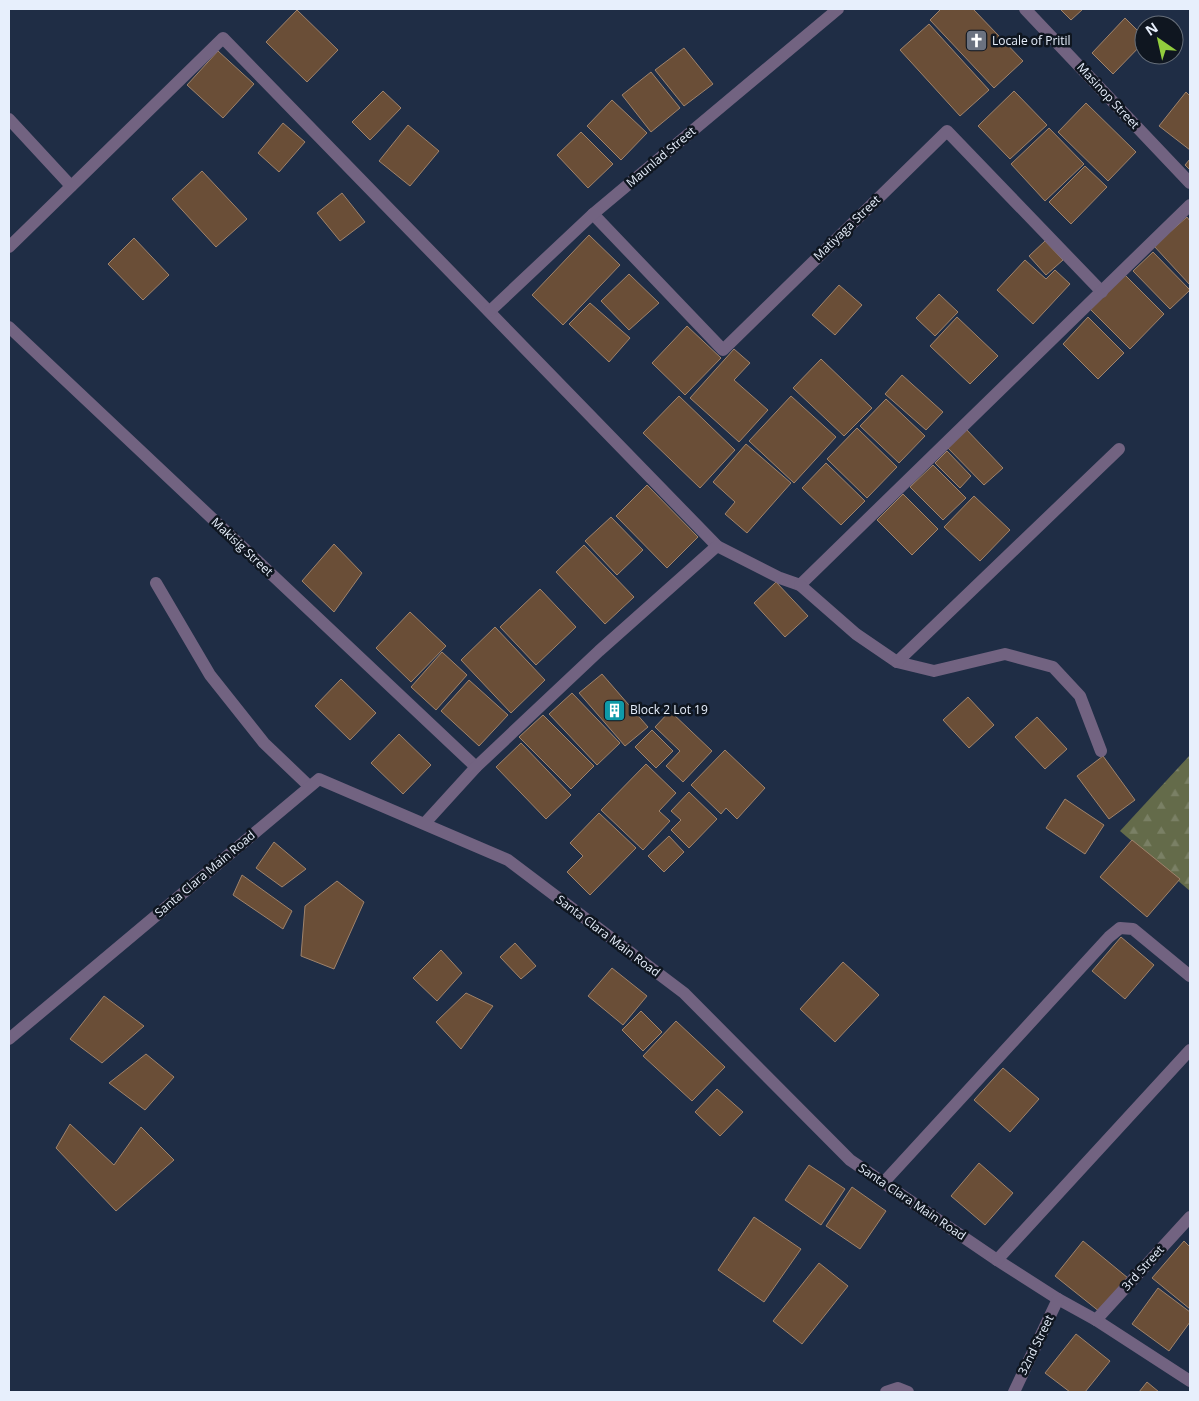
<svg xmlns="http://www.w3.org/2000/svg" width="1199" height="1401" viewBox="0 0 1199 1401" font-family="'Open Sans',sans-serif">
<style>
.forest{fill:url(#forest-firs)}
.building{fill:#6a4e37;stroke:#9f836c}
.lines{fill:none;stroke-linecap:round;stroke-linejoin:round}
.minor{stroke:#726381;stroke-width:12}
.labels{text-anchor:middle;stroke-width:5;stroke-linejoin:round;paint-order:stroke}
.poi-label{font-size:12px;fill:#e7effc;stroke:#0f1620;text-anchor:start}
.street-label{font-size:12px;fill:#e7effc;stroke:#0f1620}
</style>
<defs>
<pattern id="forest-firs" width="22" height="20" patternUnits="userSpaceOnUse" patternTransform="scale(1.25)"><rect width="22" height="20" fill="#646b4a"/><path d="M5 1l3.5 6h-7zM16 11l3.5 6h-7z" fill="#7a8065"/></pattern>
</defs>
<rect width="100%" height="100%" fill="#1f2d45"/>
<path class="forest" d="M1190,755V891L1120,831Z"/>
<g class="building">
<path d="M941,9H973L1023,61L994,88L930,20Z"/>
<path d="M1060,9H1083L1071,20Z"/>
<path d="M297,10L338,50L307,82L266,42Z"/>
<path d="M1125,18L1144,37V42L1113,74L1092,53Z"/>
<path d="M929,24L989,90L960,116L900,50Z"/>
<path d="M684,48L713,84L684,106L655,70Z"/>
<path d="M218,51L254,84L223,118L187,85Z"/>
<path d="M651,72L680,108L651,132L622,95Z"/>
<path d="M383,91L401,108L370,140L352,122Z"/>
<path d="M1014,91L1047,125L1010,159L978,126Z"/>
<path d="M1186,92L1190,96V150L1159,126Z"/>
<path d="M612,100L647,133L621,160L587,126Z"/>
<path d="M1086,103L1136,152L1108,181L1058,132Z"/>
<path d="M283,123L305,142L279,172L258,153Z"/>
<path d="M408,125L439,151L410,186L379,161Z"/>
<path d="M1049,128L1084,164L1045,201L1011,164Z"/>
<path d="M581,132L613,164L588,188L557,155Z"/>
<path d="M1190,159V170L1185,165Z"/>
<path d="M1085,166L1107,187L1071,224L1049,202Z"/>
<path d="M202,171L247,219L216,247L172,199Z"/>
<path d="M342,193L365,222L340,241L317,213Z"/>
<path d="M1187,217L1190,221V285L1154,246Z"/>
<path d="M589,235L620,265L563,325L532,295Z"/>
<path d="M134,238L169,275L143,300L108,264Z"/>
<path d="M1045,241L1063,260L1046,275L1029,256Z"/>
<path d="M1153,252L1190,290L1170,309L1133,271Z"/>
<path d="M1025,260L1046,279L1055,270L1070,284L1033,324L997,290Z"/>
<path d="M629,274L659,303L629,330L601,301Z"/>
<path d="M1124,274L1164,314L1130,349L1089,308Z"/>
<path d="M839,285L862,305L835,335L812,315Z"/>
<path d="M939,294L958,312L935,336L916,318Z"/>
<path d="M590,303L630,338L609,362L569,324Z"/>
<path d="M957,317L998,356L970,384L930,346Z"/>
<path d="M1088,317L1124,353L1098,379L1063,344Z"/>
<path d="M687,326L721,358L685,395L652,363Z"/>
<path d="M734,349L750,363L734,380L768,410L739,442L690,398Z"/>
<path d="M821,359L872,408L844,436L793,388Z"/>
<path d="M902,375L943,412L926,430L885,394Z"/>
<path d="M679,396L735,450L700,488L643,433Z"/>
<path d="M791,396L836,437L794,483L749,441Z"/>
<path d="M886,399L925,436L899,463L860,426Z"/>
<path d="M857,428L897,467L867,498L827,459Z"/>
<path d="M965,428L1003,468L984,485L946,446Z"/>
<path d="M746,444L791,483L747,533L725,514L735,502L713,482Z"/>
<path d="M947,451L971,476L960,488L935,463Z"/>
<path d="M826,463L865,501L841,525L802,488Z"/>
<path d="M933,465L966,498L943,520L910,487Z"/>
<path d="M647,485L698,537L667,568L616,516Z"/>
<path d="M903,494L938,529L912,555L877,520Z"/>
<path d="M974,496L1010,530L980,561L944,527Z"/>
<path d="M611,517L643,550L617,575L585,541Z"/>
<path d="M334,544L362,573L334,612L302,581Z"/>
<path d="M584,545L634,597L605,624L556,572Z"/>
<path d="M776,582L808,616L785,637L754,603Z"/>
<path d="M540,589L576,627L536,665L500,627Z"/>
<path d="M410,612L446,646L411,682L376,648Z"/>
<path d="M495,627L545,680L511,713L461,660Z"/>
<path d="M442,652L467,675L436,710L411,687Z"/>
<path d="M602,674L648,727L625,746L579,693Z"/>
<path d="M341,679L376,713L350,740L315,706Z"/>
<path d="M469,680L508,715L479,746L441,711Z"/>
<path d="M572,693L620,743L597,765L549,714Z"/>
<path d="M968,697L994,725L969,748L943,720Z"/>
<path d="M670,711L712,751L683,782L666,766L680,751L655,727Z"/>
<path d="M543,715L594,766L571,789L519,737Z"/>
<path d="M1037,717L1067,749L1045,769L1015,737Z"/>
<path d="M652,730L673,751L656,768L635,747Z"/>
<path d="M399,734L431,765L403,794L371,763Z"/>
<path d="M521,743L571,795L546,819L496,767Z"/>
<path d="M725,750L765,788L737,819L726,808L721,814L691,785Z"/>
<path d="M1103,756L1135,800L1109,819L1077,776Z"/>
<path d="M646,764L676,793L659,811L670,821L643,850L601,810Z"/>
<path d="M689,792L717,819L689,848L671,830L681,820L671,811Z"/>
<path d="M1065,799L1104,825L1085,854L1046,828Z"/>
<path d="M599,813L636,848L590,895L567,872L583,856L570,843Z"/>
<path d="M669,836L684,852L664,872L648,856Z"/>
<path d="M1132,840L1180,879L1147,917L1100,877Z"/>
<path d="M274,842L306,869L282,887L256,868Z"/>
<path d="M242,875L292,911L283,929L233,895Z"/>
<path d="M337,881L364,902L334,969L301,956L305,906Z"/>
<path d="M1121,937L1154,965L1125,999L1092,971Z"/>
<path d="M515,943L536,966L521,979L500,957Z"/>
<path d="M441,950L462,973L437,1001L413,978Z"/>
<path d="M843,962L879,995L835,1042L800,1009Z"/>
<path d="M612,968L647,996L623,1025L588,996Z"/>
<path d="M466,993L493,1006L461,1049L436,1022Z"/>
<path d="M104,996L144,1026L102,1063L70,1039Z"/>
<path d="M641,1011L662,1032L643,1051L622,1030Z"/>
<path d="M676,1021L725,1067L692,1101L643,1056Z"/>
<path d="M146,1054L174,1077L145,1110L109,1083Z"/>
<path d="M1003,1068L1039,1099L1010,1132L974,1100Z"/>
<path d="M717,1089L743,1112L720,1136L695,1112Z"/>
<path d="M70,1124L114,1165L141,1127L174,1160L116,1211L56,1148Z"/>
<path d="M979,1163L1013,1193L985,1225L951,1196Z"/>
<path d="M809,1165L845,1189L821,1225L785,1200Z"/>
<path d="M852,1187L886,1211L860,1249L826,1226Z"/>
<path d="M754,1217L801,1249L764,1302L718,1270Z"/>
<path d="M1083,1241L1128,1278L1100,1312L1055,1276Z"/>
<path d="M1184,1241L1190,1247V1309L1152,1278Z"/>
<path d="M819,1263L848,1286L802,1344L773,1321Z"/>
<path d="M1158,1288L1190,1312V1322L1169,1351L1132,1324Z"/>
<path d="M1076,1334L1110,1361L1085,1392H1070L1045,1373Z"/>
<path d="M1147,1382L1159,1392H1139Z"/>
</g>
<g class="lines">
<g class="minor">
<path d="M1025,9L1190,183"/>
<path d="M9,119L71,186"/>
<path d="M593,214L723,350L947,131L1102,292"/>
<path d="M9,247L223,38L717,546L780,578L800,585L1190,205"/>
<path d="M490,311L593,214L838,9"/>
<path d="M9,327L476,767"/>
<path d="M156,583L210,675L264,743L309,786"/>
<path d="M800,585L856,634L897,662L934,671L1005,654L1053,667L1080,696L1101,751"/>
<path d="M897,662L1119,449"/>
<path d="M425,823L476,767L599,651L717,546"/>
<path d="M9,1039L319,779L508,860L684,993L850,1160L997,1260L1058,1299L1096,1320L1190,1381"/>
<path d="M884,1182L1109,937L1120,928L1133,929L1190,976"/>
<path d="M997,1260L1190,1050"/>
<path d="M1096,1320L1190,1217"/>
<path d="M886,1392L898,1388L908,1392"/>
<path d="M1014,1392L1058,1299"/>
</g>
</g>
<defs>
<symbol id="church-square" viewBox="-11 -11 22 22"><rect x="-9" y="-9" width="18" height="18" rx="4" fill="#6b7280" stroke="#0f1620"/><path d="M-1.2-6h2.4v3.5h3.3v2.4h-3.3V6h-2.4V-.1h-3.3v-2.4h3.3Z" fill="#fff"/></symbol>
<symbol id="building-square" viewBox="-11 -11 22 22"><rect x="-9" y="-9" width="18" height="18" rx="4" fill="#0f9aa8" stroke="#0f1620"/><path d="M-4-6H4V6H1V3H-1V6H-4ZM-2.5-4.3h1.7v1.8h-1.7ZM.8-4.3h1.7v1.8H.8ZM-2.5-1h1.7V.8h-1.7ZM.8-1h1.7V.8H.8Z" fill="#fff"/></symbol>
</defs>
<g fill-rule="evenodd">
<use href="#church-square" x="964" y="28" width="25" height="25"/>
<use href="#building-square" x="602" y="698" width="25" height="25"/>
</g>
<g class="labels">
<g class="poi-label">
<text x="992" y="45">Locale of Pritil</text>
<text x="630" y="714">Block 2 Lot 19</text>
</g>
<g class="street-label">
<text transform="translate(1108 96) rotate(47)" y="4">Masinop Street</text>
<text transform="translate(661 157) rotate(-40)" y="4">Maunlad Street</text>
<text transform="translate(847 228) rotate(-44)" y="4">Matiyaga Street</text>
<text transform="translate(242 547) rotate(43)" y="4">Makisig Street</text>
<text transform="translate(205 874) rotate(-40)" y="4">Santa Clara Main Road</text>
<text transform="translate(608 936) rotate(37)" y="4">Santa Clara Main Road</text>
<text transform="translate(912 1202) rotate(34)" y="4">Santa Clara Main Road</text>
<text transform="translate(1143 1268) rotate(-48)" y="4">3rd Street</text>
<text transform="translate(1036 1345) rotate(-64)" y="4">32nd Street</text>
</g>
</g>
<rect width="1199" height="1401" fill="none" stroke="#e7effc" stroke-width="20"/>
<g transform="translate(1159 40) rotate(326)"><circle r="24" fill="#0f1620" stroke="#656d78"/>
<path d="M0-4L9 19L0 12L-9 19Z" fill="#92cd3e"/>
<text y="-8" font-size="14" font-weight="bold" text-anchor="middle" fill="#e7effc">N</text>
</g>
</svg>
